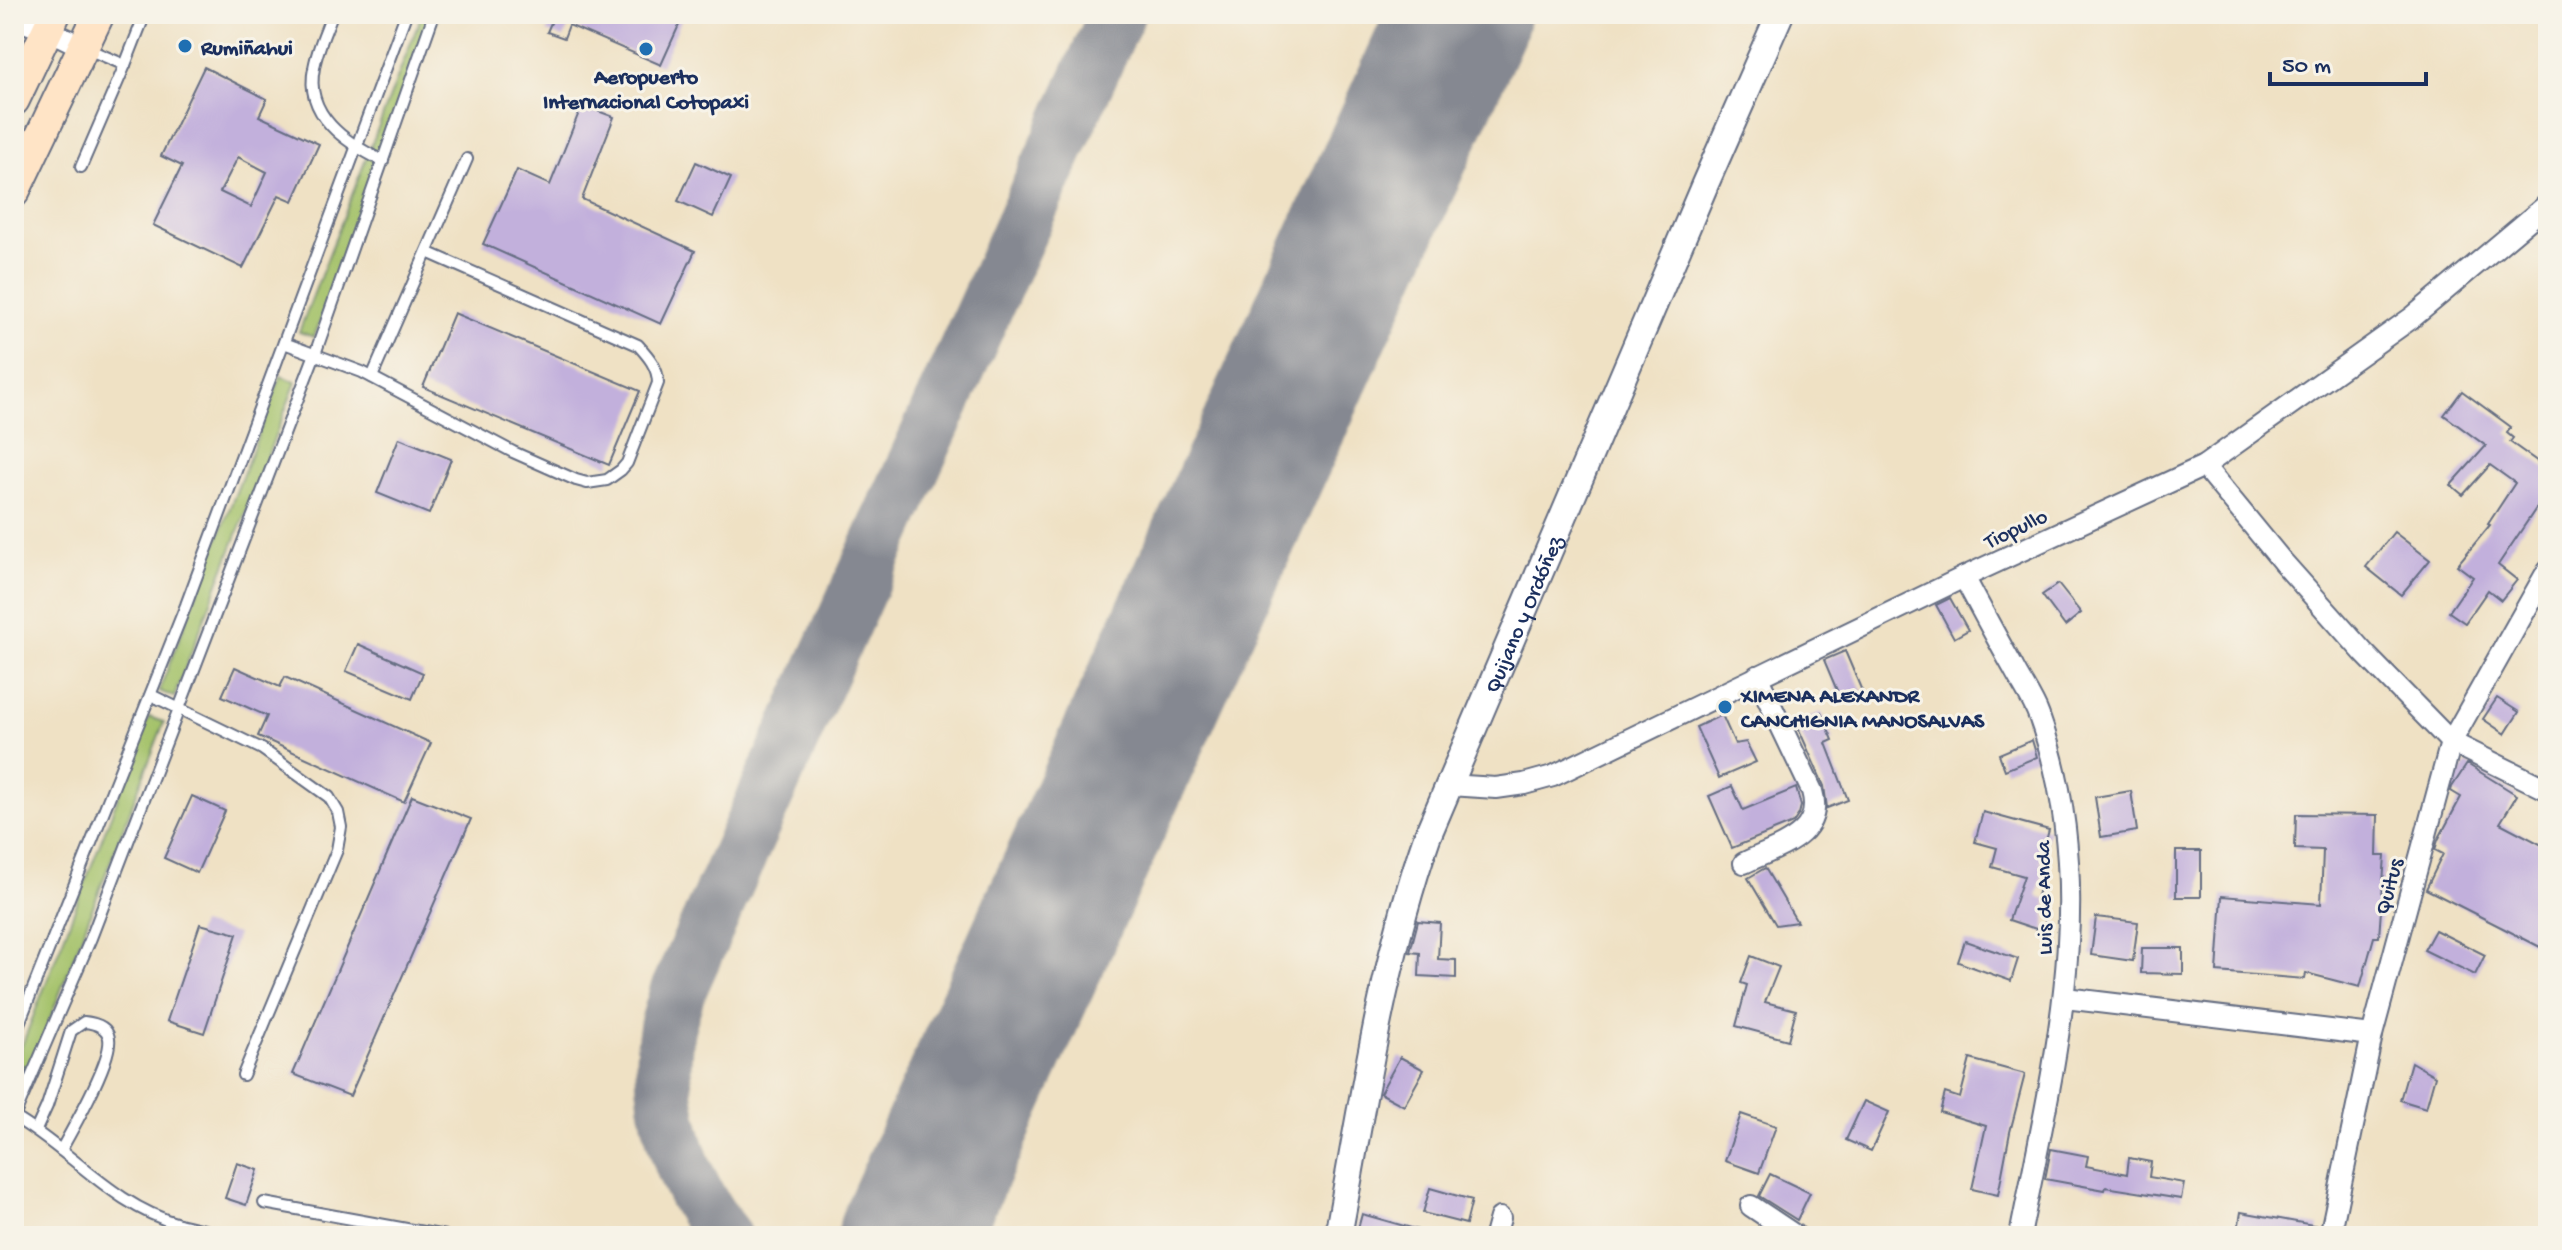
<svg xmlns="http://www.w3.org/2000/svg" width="2562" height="1250" viewBox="0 0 2562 1250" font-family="'Gochi Hand',sans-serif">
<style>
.green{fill:#a3c168;stroke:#5f7863;stroke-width:2}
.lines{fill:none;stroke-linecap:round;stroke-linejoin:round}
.taxiway{stroke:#858891;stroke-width:56}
.runway{stroke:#858891;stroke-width:140}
.building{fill:#c2b0dc;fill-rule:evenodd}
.service-casing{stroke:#656d82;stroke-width:14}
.minor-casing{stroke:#656d82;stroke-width:24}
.tertiary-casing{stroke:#656d82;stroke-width:30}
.secondary-casing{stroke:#656d82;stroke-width:34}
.service{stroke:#fff;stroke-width:10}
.minor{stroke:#fff;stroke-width:20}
.tertiary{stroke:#fff;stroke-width:26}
.secondary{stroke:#ffe4c6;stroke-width:30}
.poi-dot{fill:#1f6fb2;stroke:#f7f3e8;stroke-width:3}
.labels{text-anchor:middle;stroke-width:6;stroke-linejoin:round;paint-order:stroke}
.poi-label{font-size:22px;font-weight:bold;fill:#1b2f5e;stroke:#f7f3e8;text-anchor:start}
.street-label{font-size:22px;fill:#1b2f5e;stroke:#f7f3e8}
</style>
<rect width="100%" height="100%" fill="#f7f3e8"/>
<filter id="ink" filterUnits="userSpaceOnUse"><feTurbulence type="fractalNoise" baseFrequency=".0125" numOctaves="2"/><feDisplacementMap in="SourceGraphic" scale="16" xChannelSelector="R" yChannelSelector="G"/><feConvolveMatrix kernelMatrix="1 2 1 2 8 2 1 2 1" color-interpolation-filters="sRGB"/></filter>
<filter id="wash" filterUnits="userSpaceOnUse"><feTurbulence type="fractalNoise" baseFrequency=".006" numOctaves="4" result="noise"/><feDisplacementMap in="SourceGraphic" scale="32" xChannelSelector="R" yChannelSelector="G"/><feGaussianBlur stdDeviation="1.8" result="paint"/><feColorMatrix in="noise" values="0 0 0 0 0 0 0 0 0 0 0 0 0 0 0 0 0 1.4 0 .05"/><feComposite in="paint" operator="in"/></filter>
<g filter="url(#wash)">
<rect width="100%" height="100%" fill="#efe1c4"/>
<g class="green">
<path d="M422,14H439L314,337L299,332Z"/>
<path d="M281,376L296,382L174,697L159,691Z"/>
<path d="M149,717L164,722L43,1037L14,1104V1066Z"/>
</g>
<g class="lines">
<g class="taxiway">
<path d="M1423,95L1441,46L1446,14"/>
<path d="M724,1236C679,1182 654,1098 667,1028C670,1016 674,1005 677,993L1117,14"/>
</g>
<path class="runway" d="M908,1236L1460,14"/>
</g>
<g id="blocks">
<g class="building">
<path d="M545,14H684L661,65L569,25L564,38L547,32L553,18Z"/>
<path d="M204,67L267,99L259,116L319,144L293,201L279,195L243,268L153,225L182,166L161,156ZM238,157L267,172L251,207L220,192Z"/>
<path d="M582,105L614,117L582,199L695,251L661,324L483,244L517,170L550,185Z"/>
<path d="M696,162L731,178L713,217L678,201Z"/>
<path d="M454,313L640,391L609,465L423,387Z"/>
<path d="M2462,391L2511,427L2507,433L2513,438L2510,442L2548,469V506L2541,501L2498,565L2517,580L2501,600L2488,590L2465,623L2449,612L2473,577L2457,565L2490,525L2488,524L2515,483L2490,465L2463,495L2451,485L2486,446L2444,415Z"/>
<path d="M399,438L451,459L429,514L377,493Z"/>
<path d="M2394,532L2430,560L2401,595L2366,567Z"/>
<path d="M2058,584L2081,613L2065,626L2042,595Z"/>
<path d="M1950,598L1968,630L1954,638L1936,605Z"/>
<path d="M358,644L423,673L412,699L346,671Z"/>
<path d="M1845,651L1862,691L1841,700L1824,660Z"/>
<path d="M235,667L280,687L285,677L431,743L404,802L258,736L267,716L222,696Z"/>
<path d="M2497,698L2519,712L2505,734L2483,719Z"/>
<path d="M1821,712L1833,740L1826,743L1848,800L1827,808L1824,786L1796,723Z"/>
<path d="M1722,715L1735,744L1746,742L1756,762L1719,778L1696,727Z"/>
<path d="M2032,740L2037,757L2005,770L1999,754Z"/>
<path d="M2467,764L2517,795L2500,823L2548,848V951L2426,889L2443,854L2435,850L2438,840L2461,797L2451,791L2452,787Z"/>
<path d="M1732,786L1743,810L1796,788L1801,806L1799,814L1793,823L1732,848L1709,796Z"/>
<path d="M2131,791L2137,831L2101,837L2095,797Z"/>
<path d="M192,796L225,811L197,873L164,858Z"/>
<path d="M412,796L471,819L350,1096L293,1074Z"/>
<path d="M1983,812L2049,830L2040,863L2045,865L2037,896L2046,899L2045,932L2009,920L2024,876L1992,867L1997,848L1975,842Z"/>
<path d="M2296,814L2378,815L2377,856H2385L2379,937H2374L2360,987L2306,973L2305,979L2217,972L2222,896L2321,904L2323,850L2295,849Z"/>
<rect x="2176" y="851" width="25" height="46"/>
<path d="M1765,868L1797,922L1776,925L1748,878Z"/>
<path d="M2096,917L2138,922L2133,961L2091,955Z"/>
<path d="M1418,921L1440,923L1438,959L1456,960V978L1419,976L1420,953L1410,952Z"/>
<path d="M200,924L237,934L204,1033L167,1021Z"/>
<path d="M2435,930L2485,955L2475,975L2424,950Z"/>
<path d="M1965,941L2018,959L2011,981L1958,962Z"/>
<path d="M2142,948H2183V974L2141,973Z"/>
<path d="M1751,956L1779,967L1765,1002L1796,1010L1788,1040L1736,1026L1747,985L1741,983Z"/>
<path d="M1400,1057L1424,1070L1404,1106L1380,1093Z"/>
<path d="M1970,1059L2025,1074L2010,1132L1998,1195L1972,1189L1986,1126L1940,1112L1945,1093L1960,1098Z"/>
<path d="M2411,1062L2435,1076L2426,1108L2400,1100Z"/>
<path d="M1864,1101L1889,1112L1871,1151L1846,1140Z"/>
<path d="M1741,1114L1776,1126L1759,1173L1725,1161Z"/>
<path d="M2051,1149L2088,1156L2086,1166L2127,1174L2129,1158L2151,1162L2149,1177L2184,1183L2181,1199L2106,1187L2105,1190L2045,1179Z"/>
<path d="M237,1163L258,1170L246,1205L225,1198Z"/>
<path d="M1770,1174L1810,1193L1797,1220L1759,1196Z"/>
<path d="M1430,1188L1472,1200L1466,1224L1423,1213Z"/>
<path d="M2241,1212L2319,1226L2317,1236H2237Z"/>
<path d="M1362,1214L1422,1231V1236H1356Z"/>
</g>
</g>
</g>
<g filter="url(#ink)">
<use href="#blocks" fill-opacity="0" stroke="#656d82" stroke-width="2"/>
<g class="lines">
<defs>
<g id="service">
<path d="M332,14C326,31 317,49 314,68C304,115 346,143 383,161"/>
<path d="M85,48L125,65L145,14"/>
<path d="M81,167L125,65"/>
<path d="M284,343L362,372L513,452L576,480L587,483L607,480L621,470L627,463L658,383C658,367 648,356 638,345L427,252"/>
<path d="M372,377L467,159"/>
<path d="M151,695L262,749L329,797L338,812L341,827L337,850L243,1075"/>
<path d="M14,1036L186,605L406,14"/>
<path d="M14,1117L91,938L315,354L434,14"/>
<path d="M14,1117C71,1150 113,1206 179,1224L178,1236"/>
<path d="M36,1130L47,1106L71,1031L84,1022C94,1023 107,1026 109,1038C113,1059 72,1130 61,1150"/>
<path d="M264,1203L445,1236"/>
<path d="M179,1224L230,1236"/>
</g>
<g id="minor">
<path d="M14,19L48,30L83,47"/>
<path d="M2204,466L2282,561L2364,653L2451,742L2548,790"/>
<path d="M1964,577C1980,607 1996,637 2013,667C2021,683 2033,699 2039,716C2101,888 2054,1064 2020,1236"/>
<path d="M1449,785L1496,788L1524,784L1553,776L1964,577L2204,466L2413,317L2548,204"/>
<path d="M1744,863C1777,847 1825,836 1812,791L1757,676"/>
<path d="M2065,998L2372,1035"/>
<path d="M1751,1206L1796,1236"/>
<path d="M1495,1236L1500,1218"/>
<path d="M2330,1236L2372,1035L2451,742L2548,570"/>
</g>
<g id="tertiary">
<path id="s1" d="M1338,1236C1363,1102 1382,966 1427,837L1705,184L1780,14"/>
</g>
<g id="secondary">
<path d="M14,100L55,14"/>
<path d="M14,192L99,14"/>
</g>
</defs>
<use href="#service" class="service-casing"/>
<use href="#minor" class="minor-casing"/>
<use href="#tertiary" class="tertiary-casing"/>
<use href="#secondary" class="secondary-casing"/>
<use href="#service" class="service"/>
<use href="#minor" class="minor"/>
<use href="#tertiary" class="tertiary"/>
<use href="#secondary" class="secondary"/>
</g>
</g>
<g class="poi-dot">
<circle cx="185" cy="46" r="8"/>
<circle cx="646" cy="49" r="8"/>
<circle cx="1725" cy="707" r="8"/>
</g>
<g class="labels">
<g class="poi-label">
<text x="201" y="54">Rumiñahui</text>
<text x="646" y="83" text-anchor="middle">Aeropuerto<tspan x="646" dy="25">Internacional Cotopaxi</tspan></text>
<text x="1741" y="702">XIMENA ALEXANDR<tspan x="1741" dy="25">CANCHIGNIA MANOSALVAS</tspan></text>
</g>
<g class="street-label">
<text transform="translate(2015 527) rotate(-25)" y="8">Tiopullo</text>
<text dy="8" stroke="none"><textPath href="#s1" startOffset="652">Quijano y Ordóñez</textPath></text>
<text transform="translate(2387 886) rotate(-75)" y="8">Quitus</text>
<text transform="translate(2042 898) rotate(-91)" y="8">Luis de Anda</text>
</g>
</g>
<rect width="2562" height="1250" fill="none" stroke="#f7f3e8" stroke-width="48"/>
<path d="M2270 72v12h156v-12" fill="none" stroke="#1b2f5e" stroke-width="4"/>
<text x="2282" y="72" font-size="24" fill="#1b2f5e" stroke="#f7f3e8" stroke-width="6" paint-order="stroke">50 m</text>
</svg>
